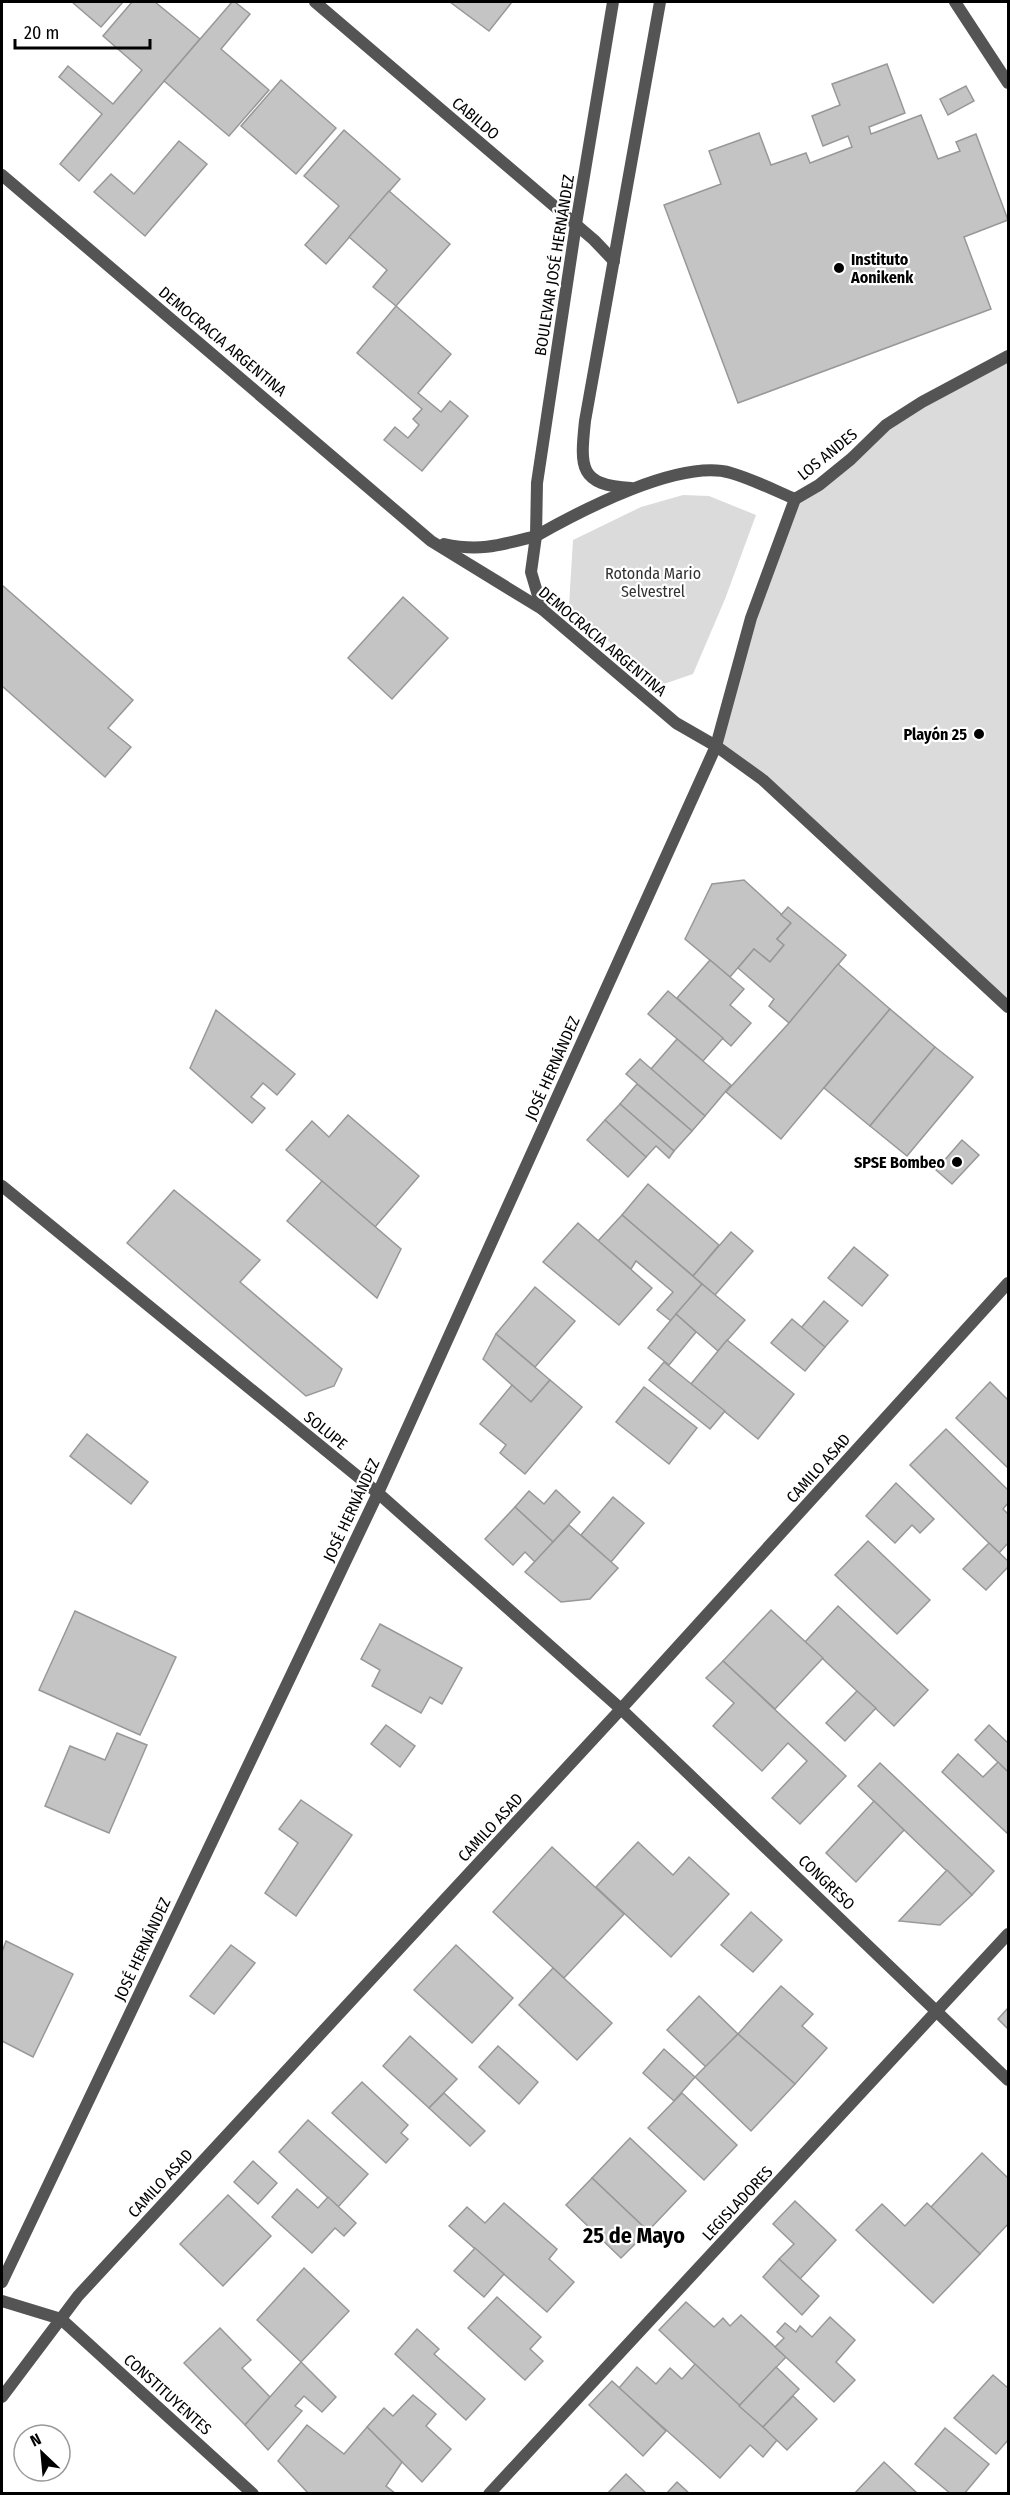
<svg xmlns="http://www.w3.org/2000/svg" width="1010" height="2495" viewBox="0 0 1010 2495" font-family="'Fira Sans Condensed',sans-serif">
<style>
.green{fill:#dbdbdb}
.building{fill:#c4c4c4;stroke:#989898;stroke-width:1.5}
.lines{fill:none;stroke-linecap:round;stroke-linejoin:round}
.minor{stroke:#545454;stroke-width:12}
.tertiary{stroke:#545454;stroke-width:12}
.poi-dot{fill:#000;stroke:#fff;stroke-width:2}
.labels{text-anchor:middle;stroke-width:4.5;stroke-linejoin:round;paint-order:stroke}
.street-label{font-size:16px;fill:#000;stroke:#fff}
.poi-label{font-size:16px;font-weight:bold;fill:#000;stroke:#fff;text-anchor:end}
.park-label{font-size:16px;fill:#323232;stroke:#fff}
.district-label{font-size:22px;font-weight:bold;fill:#000;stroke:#fff}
</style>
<rect width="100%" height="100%" fill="#fff"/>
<g class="green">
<path d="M1008,358V1007L763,780L716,746L795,499L886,425Z"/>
<path d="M683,495L709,496L756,515L725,599L693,674L658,686L569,606L573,540L641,507Z"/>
</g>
<g class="building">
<path d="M72,2H123L101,27Z"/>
<path d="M132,2H155L200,39L79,181L60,164L102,114L59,77L68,66L113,104L142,70L103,36Z"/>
<path d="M232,2H235L250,14L221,49L269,90L229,136L164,81Z"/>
<path d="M450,2H512L489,31Z"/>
<path d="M887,64L905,113L869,127L871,134L921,115L938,159L960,151L956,142L976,134L1008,220L964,237L991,309L738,403L664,205L721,184L709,151L759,133L771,165L806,153L810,163L852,147L848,136L823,146L812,116L840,105L832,84Z"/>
<path d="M281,80L336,128L296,174L241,126Z"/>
<path d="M966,86L974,101L948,115L940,99Z"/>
<path d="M344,130L400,179L326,264L305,245L339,206L304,176Z"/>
<path d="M179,141L207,164L145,236L94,192L111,174L134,194Z"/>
<path d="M389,191L450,244L396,306L373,287L387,270L349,237Z"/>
<path d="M396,306L451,354L418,393L441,412L450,401L468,416L422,471L384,440L395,427L408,438L419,425L413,419L422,409L357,353Z"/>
<path d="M2,585L133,700L108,728L131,747L105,777L2,686Z"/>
<path d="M403,597L448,638L392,699L348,658Z"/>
<path d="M744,880L791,923L777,939L784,945L770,962L754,949L730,977L685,939L712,884Z"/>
<path d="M788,907L846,955L789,1023L769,1006L774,999L738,968L754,949L770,962L784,945L777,939L791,923L781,915Z"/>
<path d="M710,960L744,989L730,1005L751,1023L731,1046L677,998Z"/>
<path d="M838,964L890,1009L781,1139L726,1092L789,1023Z"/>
<path d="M668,991L723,1038L703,1061L648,1014Z"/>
<path d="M890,1009L935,1047L870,1126L824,1088Z"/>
<path d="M216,1010L295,1074L277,1095L263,1083L251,1097L265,1108L252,1123L190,1068Z"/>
<path d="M677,1039L731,1085L705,1116L651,1069Z"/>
<path d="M935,1047L973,1077L907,1156L870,1126Z"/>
<path d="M640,1059L705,1116L692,1131L626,1074Z"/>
<path d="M637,1084L692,1131L674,1151L620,1104Z"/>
<path d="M620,1104L674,1151L669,1158L656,1146L646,1157L605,1120Z"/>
<path d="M348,1115L419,1176L375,1227L286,1150L312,1121L329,1137Z"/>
<path d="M605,1120L646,1157L628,1177L587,1140Z"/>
<path d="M962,1140L979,1155L952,1184L936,1170Z"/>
<path d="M322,1181L401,1249L377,1298L287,1221Z"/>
<path d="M648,1184L719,1245L693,1276L622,1215Z"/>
<path d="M174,1190L260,1260L240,1282L342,1369L334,1386L306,1396L127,1243Z"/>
<path d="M622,1215L702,1284L671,1321L657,1310L673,1292L636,1261L631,1269L598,1241Z"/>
<path d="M578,1223L652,1288L619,1325L543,1262Z"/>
<path d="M731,1232L753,1251L715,1295L693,1276Z"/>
<path d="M854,1247L888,1275L862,1306L828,1278Z"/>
<path d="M702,1284L745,1320L718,1351L676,1314Z"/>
<path d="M535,1287L575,1321L535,1367L496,1334Z"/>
<path d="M824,1301L848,1321L825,1347L801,1328Z"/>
<path d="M676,1314L696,1332L669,1365L648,1348Z"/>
<path d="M792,1319L825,1347L805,1371L771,1343Z"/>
<path d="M496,1334L550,1380L531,1402L483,1359Z"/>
<path d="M727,1340L794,1394L758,1439L691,1384Z"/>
<path d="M664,1362L725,1411L710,1429L649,1380Z"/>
<path d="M550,1380L582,1407L525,1474L500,1453L506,1445L480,1424L512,1385L531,1402Z"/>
<path d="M990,1382L1008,1400V1468L956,1418Z"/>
<path d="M644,1387L697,1428L669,1464L616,1422Z"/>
<path d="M946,1429L1008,1490V1503L1003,1509L1008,1514V1543L999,1553L910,1465Z"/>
<path d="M87,1434L148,1482L131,1504L70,1456Z"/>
<path d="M896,1483L934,1519L920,1533L912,1525L895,1543L866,1516Z"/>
<path d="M556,1490L580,1512L553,1542L515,1507L529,1491L544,1504Z"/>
<path d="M613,1497L644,1523L611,1562L581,1535Z"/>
<path d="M515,1507L553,1542L535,1562L525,1552L513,1565L485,1539Z"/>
<path d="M569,1525L618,1568L590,1599L561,1602L525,1572Z"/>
<path d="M868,1541L930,1600L897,1634L835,1575Z"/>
<path d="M989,1543L1008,1561V1567L986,1590L963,1569Z"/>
<path d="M838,1606L928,1690L894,1726L805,1642Z"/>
<path d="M771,1610L823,1658L775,1709L723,1661Z"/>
<path d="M75,1611L176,1657L140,1735L39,1690Z"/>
<path d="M380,1624L462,1668L442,1704L430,1697L421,1713L372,1686L380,1670L361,1659Z"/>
<path d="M723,1661L846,1776L800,1824L772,1798L807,1761L788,1743L762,1771L713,1726L734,1703L706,1678Z"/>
<path d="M857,1691L876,1708L845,1741L826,1723Z"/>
<path d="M386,1725L415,1746L400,1767L371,1744Z"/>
<path d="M989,1725L1008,1743V1772L975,1740Z"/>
<path d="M117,1733L147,1745L109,1833L45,1806L70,1746L105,1760Z"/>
<path d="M958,1754L983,1777L998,1762L1008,1772V1834L942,1772Z"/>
<path d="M880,1763L994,1871L972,1895L858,1786Z"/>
<path d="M301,1800L352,1835L296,1916L265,1893L298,1843L279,1829Z"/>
<path d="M874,1801L904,1830L856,1882L826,1853Z"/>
<path d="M638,1842L673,1875L689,1857L729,1894L671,1957L596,1887Z"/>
<path d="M552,1847L624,1914L564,1978L493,1912Z"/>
<path d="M947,1870L972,1895L940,1925L899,1921Z"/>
<path d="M751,1912L782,1940L753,1972L721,1945Z"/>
<path d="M6,1941L73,1974L33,2057L2,2041V1952Z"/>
<path d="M231,1945L255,1963L214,2014L190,1996Z"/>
<path d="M456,1945L513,1998L472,2043L414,1990Z"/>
<path d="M553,1968L612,2023L577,2060L519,2005Z"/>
<path d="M781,1986L813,2014L802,2026L827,2048L795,2084L738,2034Z"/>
<path d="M699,1996L738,2034L706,2067L667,2030Z"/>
<path d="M1008,2008V2029L998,2019Z"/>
<path d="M738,2034L795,2084L751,2131L695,2077Z"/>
<path d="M410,2036L457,2079L429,2108L383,2066Z"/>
<path d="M498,2046L538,2082L519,2104L479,2067Z"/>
<path d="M664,2049L695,2077L674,2101L643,2073Z"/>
<path d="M362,2082L408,2125L401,2133L408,2139L386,2163L332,2113Z"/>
<path d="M444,2093L485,2131L470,2146L429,2108Z"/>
<path d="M682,2093L737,2145L704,2180L648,2128Z"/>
<path d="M308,2120L368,2174L338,2207L279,2152Z"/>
<path d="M630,2138L686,2191L648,2231L592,2178Z"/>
<path d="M982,2153L1008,2178V2224L980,2254L931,2207Z"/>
<path d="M253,2161L277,2183L258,2204L234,2182Z"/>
<path d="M592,2178L648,2231L621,2258L566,2205Z"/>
<path d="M297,2189L318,2208L328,2197L356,2223L344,2236L335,2228L312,2253L272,2217Z"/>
<path d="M228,2195L271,2236L223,2286L180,2244Z"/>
<path d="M795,2201L836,2240L800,2279L779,2259L794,2244L773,2224Z"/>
<path d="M504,2203L557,2249L549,2259L574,2282L547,2312L449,2226L467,2207L485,2223Z"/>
<path d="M927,2203L980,2254L933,2303L856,2230L882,2204L905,2226Z"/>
<path d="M475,2248L504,2274L484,2297L454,2271Z"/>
<path d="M779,2259L819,2296L802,2315L763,2277Z"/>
<path d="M304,2268L349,2311L301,2362L257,2320Z"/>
<path d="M497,2297L541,2337L530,2349L543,2361L525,2380L468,2328Z"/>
<path d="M686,2302L714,2327L723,2318L730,2326L741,2315L786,2357L739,2406L659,2330Z"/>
<path d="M830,2317L855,2340L836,2362L855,2380L834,2402L775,2347L784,2338L777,2332L785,2323L796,2332L800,2326L812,2337Z"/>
<path d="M220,2328L251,2360L242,2368L270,2397L245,2425L184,2363Z"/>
<path d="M417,2329L439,2349L434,2354L485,2399L466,2420L395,2354Z"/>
<path d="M301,2362L336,2397L322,2412L304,2396L295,2406L302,2411L268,2450L245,2425Z"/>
<path d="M695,2364L777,2440L763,2457L750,2445L720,2478L619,2388L637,2367L656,2384L670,2368L682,2379Z"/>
<path d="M776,2367L799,2389L763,2427L739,2406Z"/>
<path d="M993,2375L1008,2388V2440L996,2454L954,2418Z"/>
<path d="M612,2381L666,2431L643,2456L589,2405Z"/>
<path d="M413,2395L436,2414L426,2426L451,2449L422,2482L367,2427L384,2408L393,2416Z"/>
<path d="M793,2396L817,2419L787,2450L763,2427Z"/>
<path d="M307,2425L344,2454L367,2427L402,2462L386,2486L396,2494H309L278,2461Z"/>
<path d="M945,2428L989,2464L964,2494H951L915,2464Z"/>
<path d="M884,2462L918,2494H854Z"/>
<path d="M626,2474L647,2494H607Z"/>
<path d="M677,2482L690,2494H666Z"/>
</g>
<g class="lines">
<g class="minor">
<path d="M315,2L594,240L614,261"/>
<path d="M955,2L1008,83"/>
<path d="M2,175L431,541L542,609"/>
<path d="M795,499L819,485L851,459L886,425L922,402L1008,356"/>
<path d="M444,544C480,552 501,545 536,536"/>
<path d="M716,746L763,780L1008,1007"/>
<path d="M2,1186L378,1493L621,1709L1008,2080"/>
<path d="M2,2301L61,2319L253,2494"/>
<path d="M489,2494L1008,1934"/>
</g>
<g class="tertiary">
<path d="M613,2L576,224L537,483L536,536L531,572L542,609L676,723L716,746"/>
<path d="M631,488C579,485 580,468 585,421L660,2"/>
<path d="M2,2282L378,1493L716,746L751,618L795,499C774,490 752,479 731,473C681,458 580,511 536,536"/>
<path d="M2,2397L78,2296L621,1709L1008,1283"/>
</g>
</g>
<g class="poi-dot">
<circle cx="839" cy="268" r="6"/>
<circle cx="979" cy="734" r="6"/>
<circle cx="957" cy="1162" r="6"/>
</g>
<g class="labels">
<g class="street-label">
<text transform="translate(476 118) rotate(40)" y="6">CABILDO</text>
<text transform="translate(554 265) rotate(-81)" y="6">BOULEVAR JOSÉ HERNÁNDEZ</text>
<text transform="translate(223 341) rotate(40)" y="6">DEMOCRACIA ARGENTINA</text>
<text transform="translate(827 454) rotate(-39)" y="6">LOS ANDES</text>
<text transform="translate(603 641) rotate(40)" y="6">DEMOCRACIA ARGENTINA</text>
<text transform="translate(552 1068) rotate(-66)" y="6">JOSÉ HERNÁNDEZ</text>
<text transform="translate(326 1430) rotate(39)" y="6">SOLUPE</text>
<text transform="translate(818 1468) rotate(-48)" y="6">CAMILO ASAD</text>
<text transform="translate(351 1510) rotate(-65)" y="6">JOSÉ HERNÁNDEZ</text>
<text transform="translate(490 1827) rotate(-47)" y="6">CAMILO ASAD</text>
<text transform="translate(827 1882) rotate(44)" y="6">CONGRESO</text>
<text transform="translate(142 1949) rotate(-65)" y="6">JOSÉ HERNÁNDEZ</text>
<text transform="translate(160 2183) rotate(-47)" y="6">CAMILO ASAD</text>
<text transform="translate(737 2203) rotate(-47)" y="6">LEGISLADORES</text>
<text transform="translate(168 2394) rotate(42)" y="6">CONSTITUYENTES</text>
</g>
<g class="poi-label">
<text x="851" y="265" text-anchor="start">Instituto<tspan x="851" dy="18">Aonikenk</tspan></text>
<text x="967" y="740">Playón 25</text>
<text x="945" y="1168">SPSE Bombeo</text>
</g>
<g class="park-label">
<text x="653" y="579">Rotonda Mario<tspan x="653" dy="18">Selvestrel</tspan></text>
</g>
<g class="district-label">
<text x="634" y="2243">25 de Mayo</text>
</g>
</g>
<rect width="1010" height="2495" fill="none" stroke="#000000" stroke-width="6"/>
<g transform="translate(42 2453) rotate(334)"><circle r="28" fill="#ffffff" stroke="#999999" stroke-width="1.5"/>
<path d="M0-4.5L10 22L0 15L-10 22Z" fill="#000000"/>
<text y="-9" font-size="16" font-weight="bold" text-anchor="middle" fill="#000000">N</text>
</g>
<path d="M15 39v9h135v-9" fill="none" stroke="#000000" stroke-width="3"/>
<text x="24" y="39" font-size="18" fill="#000000" stroke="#ffffff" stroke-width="4.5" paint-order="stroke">20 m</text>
</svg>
